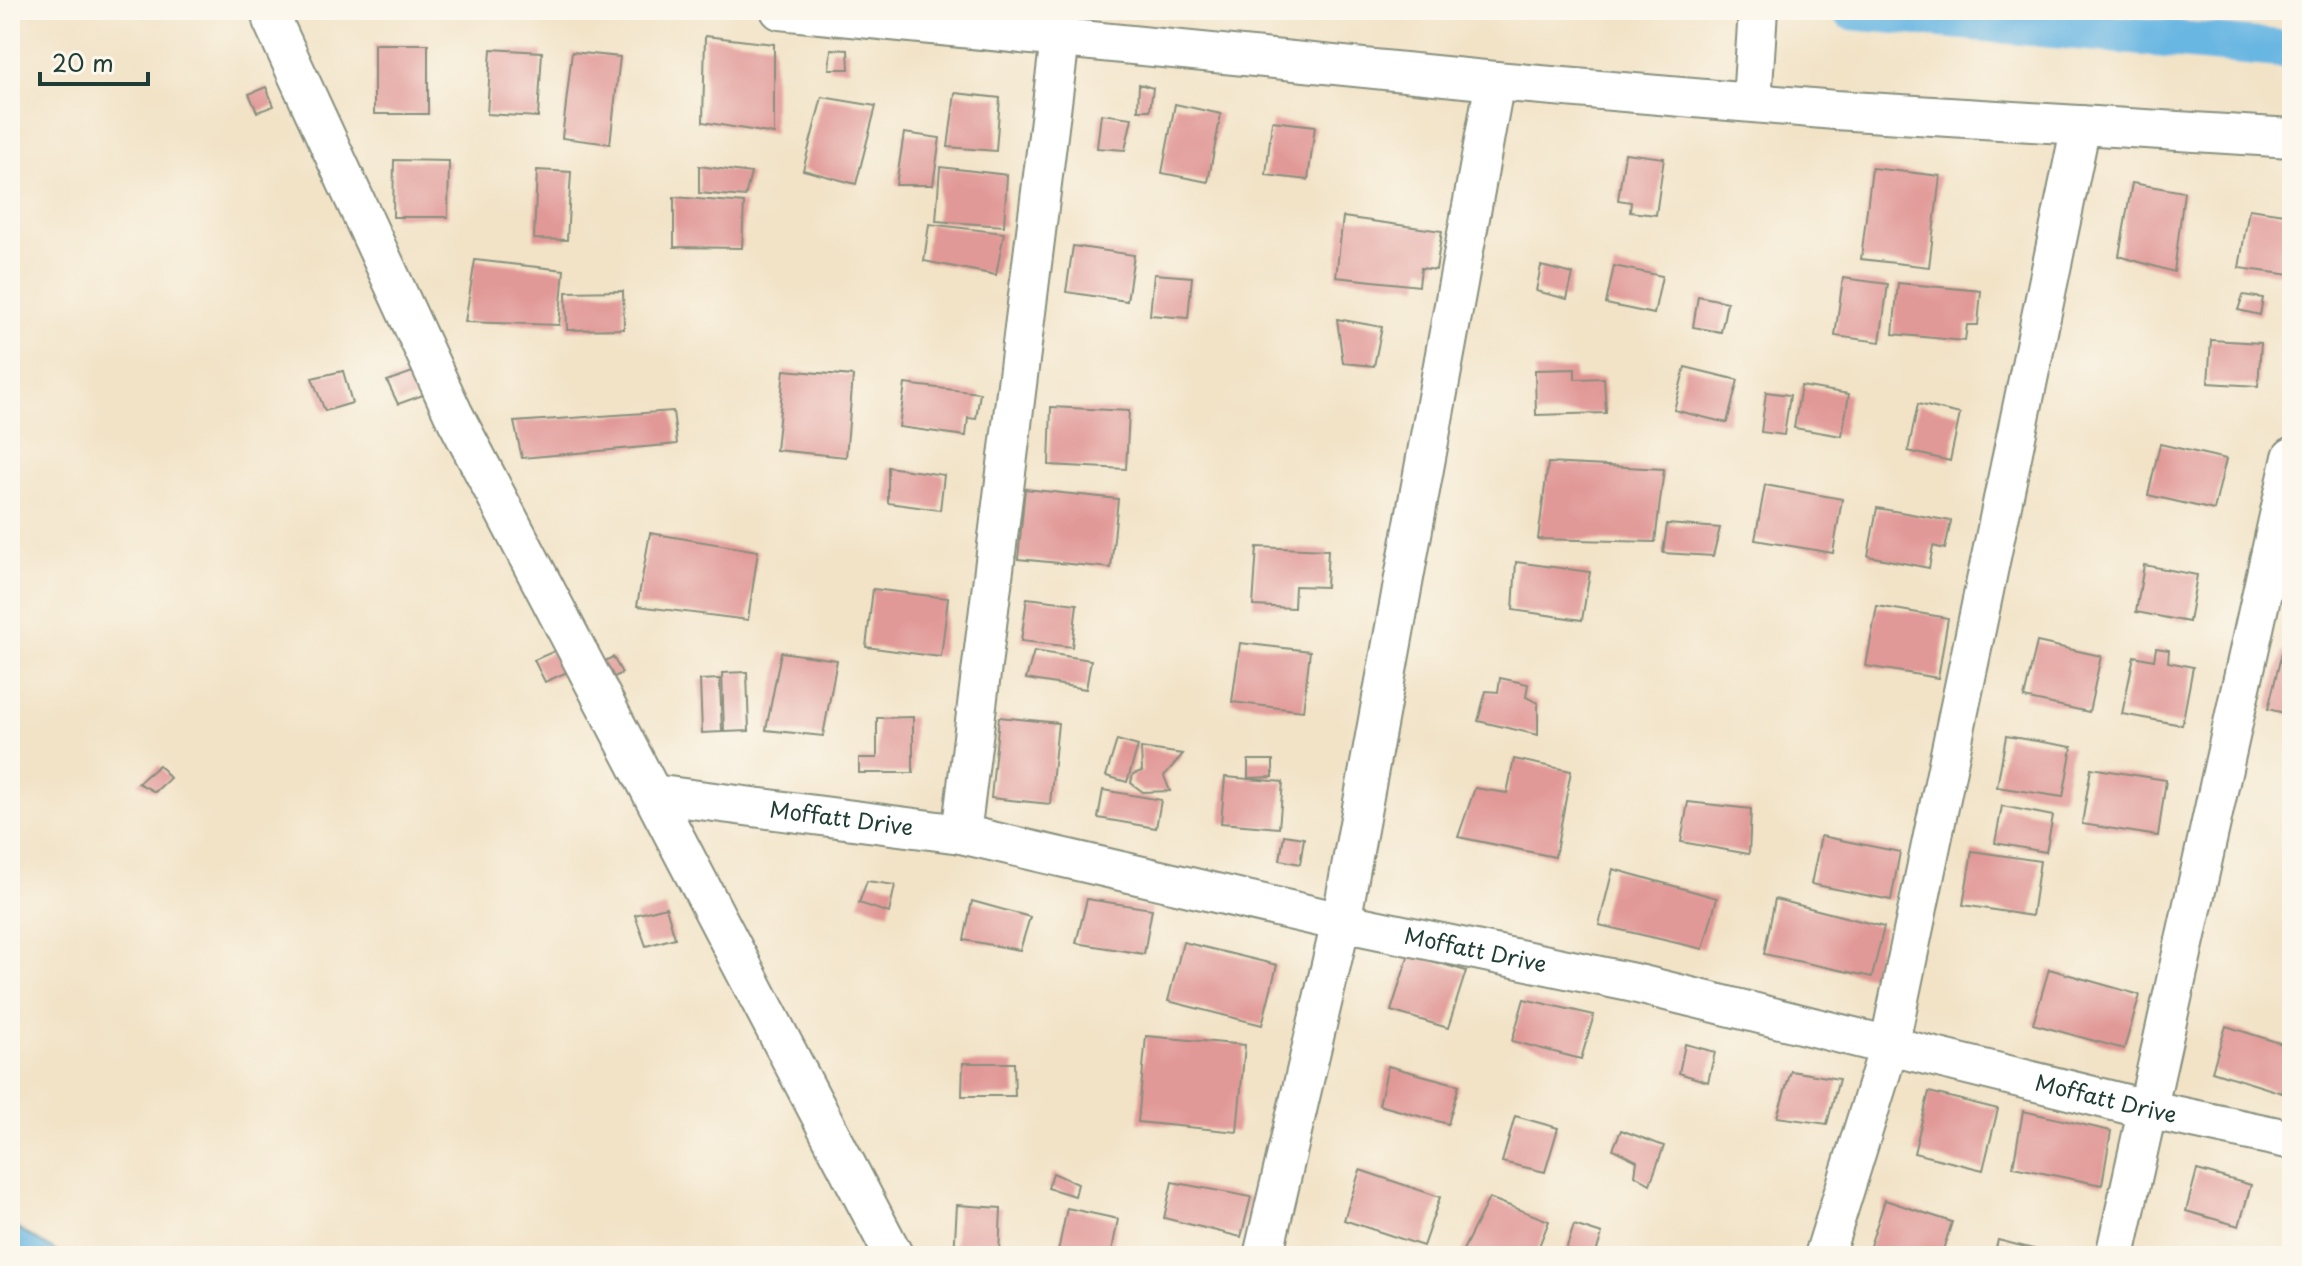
<svg xmlns="http://www.w3.org/2000/svg" width="2302" height="1266" viewBox="0 0 2302 1266" font-family="'Playpen Sans',sans-serif">
<style>
.water{fill:#68b6e2;stroke:#447a8b;stroke-width:2}
.lines{fill:none;stroke-linecap:round;stroke-linejoin:round}
.canal{stroke:#68b6e2;stroke-width:38}
.building{fill:#e19997}
.minor-casing{stroke:#88907e;stroke-width:42}
.minor{stroke:#fff;stroke-width:38}
.labels{text-anchor:middle;stroke-width:6;stroke-linejoin:round;paint-order:stroke}
.street-label{font-size:22px;fill:#1f3d34;stroke:#fbf7ec}
</style>
<rect width="100%" height="100%" fill="#fbf7ec"/>
<filter id="ink" filterUnits="userSpaceOnUse"><feTurbulence type="fractalNoise" baseFrequency=".0125" numOctaves="2"/><feDisplacementMap in="SourceGraphic" scale="16" xChannelSelector="R" yChannelSelector="G"/><feConvolveMatrix kernelMatrix="1 2 1 2 8 2 1 2 1" color-interpolation-filters="sRGB"/></filter>
<filter id="wash" filterUnits="userSpaceOnUse"><feTurbulence type="fractalNoise" baseFrequency=".006" numOctaves="4" result="noise"/><feDisplacementMap in="SourceGraphic" scale="32" xChannelSelector="R" yChannelSelector="G"/><feGaussianBlur stdDeviation="1.8" result="paint"/><feColorMatrix in="noise" values="0 0 0 0 0 0 0 0 0 0 0 0 0 0 0 0 0 1.4 0 .05"/><feComposite in="paint" operator="in"/></filter>
<g filter="url(#wash)">
<rect width="100%" height="100%" fill="#f2e3c7"/>
<path class="water" d="M10,1224L64,1256H10Z"/>
<g class="lines">
<path class="canal" d="M1851,11L2292,50"/>
</g>
<g id="blocks">
<g class="building">
<path d="M705,36L774,44V134L703,122Z"/>
<rect x="374" y="44" width="54" height="70"/>
<path d="M491,49L542,52L538,117L487,114Z"/>
<path d="M831,49L848,50L849,69H829Z"/>
<path d="M572,52L620,57L610,144L562,138Z"/>
<path d="M1139,84L1153,88L1150,110H1138Z"/>
<path d="M266,87L274,106L257,112L249,94Z"/>
<path d="M955,93L1000,98L996,151L948,147Z"/>
<path d="M822,97L876,106L856,184L803,170Z"/>
<path d="M1175,104L1221,114L1208,182L1162,173Z"/>
<path d="M1101,114L1132,118L1125,150L1097,148Z"/>
<path d="M1272,121L1315,126L1308,180L1266,175Z"/>
<path d="M904,133L940,138L933,185H896Z"/>
<path d="M1625,153L1664,158L1656,215L1630,212L1631,202L1618,200Z"/>
<path d="M394,160L449,161L448,217H393Z"/>
<path d="M699,166L751,173L745,197L699,193Z"/>
<path d="M940,167L1007,175L1004,226L936,221Z"/>
<path d="M1872,168L1940,176L1929,267L1861,259Z"/>
<path d="M537,170L571,172L567,240L534,239Z"/>
<path d="M2132,183L2184,192L2174,272L2119,256Z"/>
<path d="M674,197L744,203L742,248L674,247Z"/>
<path d="M2249,209L2292,215L2291,275L2239,268Z"/>
<path d="M1343,217L1442,231L1436,270L1421,268L1419,286L1336,277Z"/>
<path d="M929,224L1004,233L996,275L924,261Z"/>
<path d="M1073,246L1134,255L1127,301L1066,292Z"/>
<path d="M475,260L564,270L559,325L465,322Z"/>
<path d="M1541,266L1573,274L1567,299L1536,291Z"/>
<path d="M1614,266L1662,276L1654,314L1606,304Z"/>
<path d="M1154,274L1192,277L1188,318L1150,315Z"/>
<path d="M1843,278L1888,284L1880,342L1835,336Z"/>
<path d="M1898,283L1981,291L1978,325H1967L1965,341L1893,334Z"/>
<path d="M623,291L624,329L567,330L566,292Z"/>
<path d="M2243,295L2263,298L2260,315L2238,310Z"/>
<path d="M1698,296L1727,302L1721,332L1693,327Z"/>
<path d="M1337,319L1382,327L1374,366L1343,363Z"/>
<path d="M2211,340L2261,343L2258,386L2208,383Z"/>
<path d="M1685,367L1738,380L1727,423L1674,410Z"/>
<path d="M421,369L429,393L398,404L387,381Z"/>
<path d="M1575,369V379L1604,378L1606,413L1536,415L1535,370Z"/>
<path d="M784,370L853,376L846,457L776,450Z"/>
<path d="M343,371L352,403L325,411L312,378Z"/>
<path d="M905,384L980,393L976,419L968,418L966,436L899,427Z"/>
<path d="M1801,386L1849,394L1842,436L1794,428Z"/>
<path d="M1766,392L1790,395L1784,435L1761,432Z"/>
<path d="M1918,404L1960,414L1950,461L1908,451Z"/>
<path d="M1051,407L1129,411L1126,469L1049,465Z"/>
<path d="M673,411L677,444L522,458L514,422Z"/>
<path d="M2160,444L2226,459L2214,510L2148,495Z"/>
<path d="M1548,463L1664,469L1655,542L1538,539Z"/>
<path d="M888,467L944,475L940,510L888,503Z"/>
<path d="M1765,485L1842,499L1833,553L1755,540Z"/>
<path d="M1025,489L1118,499L1111,568L1018,559Z"/>
<path d="M1877,508L1951,521L1945,549L1933,546L1929,568L1868,556Z"/>
<path d="M1667,524L1720,528L1713,556L1663,553Z"/>
<path d="M650,533L758,551L748,620L637,606Z"/>
<path d="M1257,547L1328,550L1326,587L1295,586L1294,608L1253,606Z"/>
<path d="M1516,562L1590,572L1582,620L1513,610Z"/>
<path d="M2144,565L2197,575L2189,622L2136,612Z"/>
<path d="M873,589L948,598L941,657L866,647Z"/>
<path d="M1027,598L1077,604L1072,647L1021,641Z"/>
<path d="M1877,606L1948,618L1938,678L1866,666Z"/>
<path d="M2037,642L2101,656L2089,712L2024,698Z"/>
<path d="M1240,643L1310,651L1303,711L1232,702Z"/>
<path d="M2156,648L2169,650L2168,662L2193,667L2182,725L2122,714L2134,656L2154,660Z"/>
<path d="M557,650L567,672L545,682L534,660Z"/>
<path d="M1034,651L1091,660L1086,689L1026,679Z"/>
<path d="M781,652L837,660L823,736L766,730Z"/>
<path d="M2282,652L2292,655V715L2268,709Z"/>
<path d="M613,657L622,673L603,683L594,666Z"/>
<path d="M747,672L749,731L724,732L722,673Z"/>
<path d="M1500,678L1528,684L1526,697L1538,703V735L1478,721L1486,691L1498,692Z"/>
<path d="M720,679L722,732L702,733L700,680Z"/>
<path d="M913,717V773H859V758H877V718Z"/>
<path d="M999,717L1058,723L1050,804L991,798Z"/>
<path d="M2006,736L2072,747L2063,797L1997,787Z"/>
<path d="M1117,740L1138,746L1127,782L1106,776Z"/>
<path d="M1141,748L1183,754L1164,776L1170,791L1143,792L1131,783L1133,774L1142,771Z"/>
<path d="M1514,759L1571,771L1555,857L1458,837L1475,788L1507,793Z"/>
<path d="M1248,760H1273V777L1248,778Z"/>
<path d="M159,765L170,778L155,792L138,783Z"/>
<path d="M2091,768L2166,780L2158,836L2082,824Z"/>
<path d="M1225,777L1283,782L1279,828L1221,823Z"/>
<path d="M1103,790L1161,800L1156,828L1098,818Z"/>
<path d="M1688,802L1751,809L1749,854L1681,842Z"/>
<path d="M2002,806L2053,816L2046,852L1995,843Z"/>
<path d="M1284,835L1304,838L1300,864L1280,860Z"/>
<path d="M1821,836L1900,852L1891,900L1811,884Z"/>
<path d="M1972,851L2040,861L2032,916L1963,905Z"/>
<path d="M1613,869L1717,898L1703,949L1599,925Z"/>
<path d="M867,881L895,885L889,913L859,903Z"/>
<path d="M1087,899L1152,909L1144,954L1076,943Z"/>
<path d="M1775,899L1884,927L1872,977L1764,954Z"/>
<path d="M972,901L1030,917L1020,950L964,940Z"/>
<path d="M666,907L675,938L646,946L635,915Z"/>
<path d="M1183,942L1277,965L1262,1025L1168,1001Z"/>
<path d="M1409,954L1466,971L1448,1028L1391,1011Z"/>
<path d="M2049,969L2140,995L2124,1049L2033,1024Z"/>
<path d="M1524,999L1594,1015L1581,1059L1512,1041Z"/>
<path d="M2226,1026L2292,1047V1060L2282,1093L2212,1071Z"/>
<path d="M1146,1036L1245,1045L1237,1132L1138,1122Z"/>
<path d="M1685,1044L1715,1052L1708,1082L1679,1073Z"/>
<path d="M963,1063H1014L1015,1096H962Z"/>
<path d="M1388,1066L1459,1085L1448,1124L1379,1105Z"/>
<path d="M1791,1071L1839,1079L1827,1124L1777,1117Z"/>
<path d="M1929,1092L1998,1109L1983,1170L1914,1153Z"/>
<path d="M2023,1111L2111,1131L2102,1185L2013,1167Z"/>
<path d="M1515,1116L1558,1128L1545,1172L1502,1162Z"/>
<path d="M1621,1130L1664,1146L1650,1184L1635,1175L1637,1161L1613,1149Z"/>
<path d="M1360,1170L1440,1197L1423,1246L1344,1220Z"/>
<path d="M2197,1170L2251,1185L2239,1226L2186,1211Z"/>
<path d="M1053,1173L1078,1184L1075,1196L1048,1188Z"/>
<path d="M1172,1182L1251,1197L1241,1237L1164,1218Z"/>
<path d="M1489,1198L1549,1221L1535,1256H1460Z"/>
<path d="M1885,1200L1952,1222L1941,1256H1880L1868,1252Z"/>
<path d="M957,1205L1001,1208L999,1256H954Z"/>
<path d="M1067,1208L1118,1219L1111,1256H1057Z"/>
<path d="M1574,1225L1602,1234L1595,1256H1564Z"/>
<path d="M1998,1240L2057,1255V1256H1994Z"/>
</g>
</g>
</g>
<g filter="url(#ink)">
<use href="#blocks" fill-opacity="0" stroke="#88907e" stroke-width="2"/>
<g class="lines">
<defs>
<g id="minor">
<path d="M273,10L272,20L453,413L894,1256"/>
<path d="M780,10L1495,81L1835,110L2292,138"/>
<path d="M1752,101L1758,10"/>
<path id="s1" d="M653,794L961,834L1341,922L1634,983L2146,1109L2292,1140"/>
<path d="M961,834L1060,39"/>
<path d="M1263,1256L1341,922L1495,81"/>
<path d="M1824,1256L1889,1047L2081,125"/>
<path d="M2115,1256L2292,457"/>
</g>
</defs>
<use href="#minor" class="minor-casing"/>
<use href="#minor" class="minor"/>
</g>
</g>
<g class="labels">
<g class="street-label">
<text dy="8" stroke="none"><textPath href="#s1" startOffset="190">Moffatt Drive</textPath></text>
<text dy="8" stroke="none"><textPath href="#s1" startOffset="838">Moffatt Drive</textPath></text>
<text dy="8" stroke="none"><textPath href="#s1" startOffset="1486">Moffatt Drive</textPath></text>
</g>
</g>
<rect width="2302" height="1266" fill="none" stroke="#fbf7ec" stroke-width="40"/>
<path d="M40 72v12h108v-12" fill="none" stroke="#1f3d34" stroke-width="4"/>
<text x="52" y="72" font-size="24" fill="#1f3d34" stroke="#fbf7ec" stroke-width="6" paint-order="stroke">20 m</text>
</svg>
